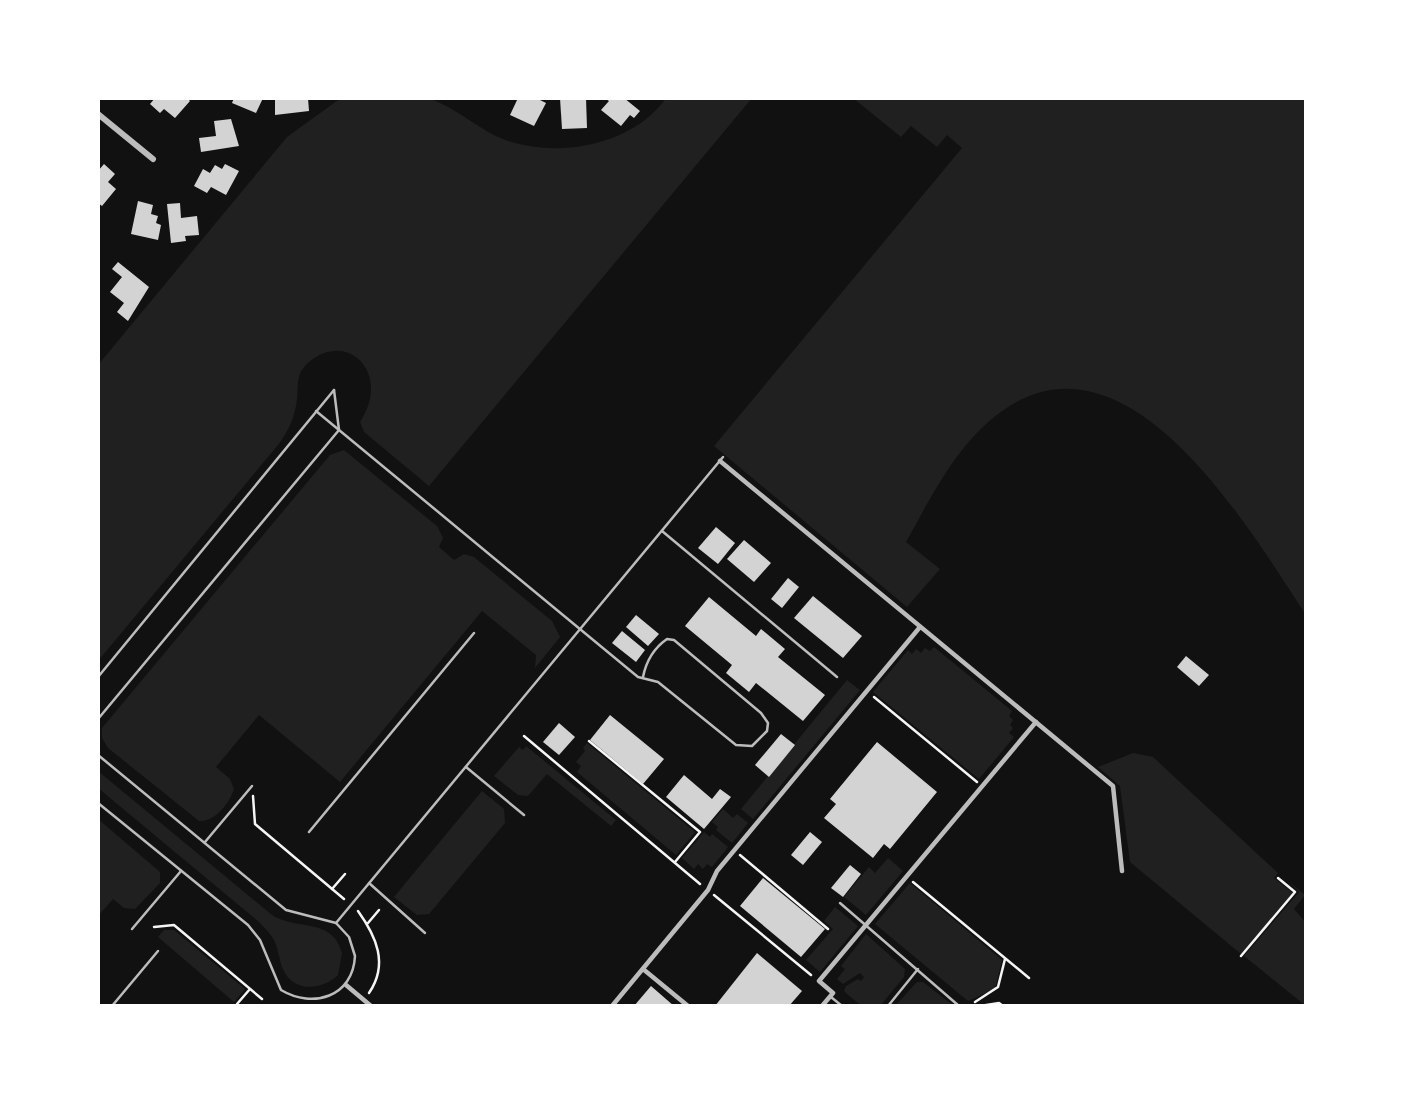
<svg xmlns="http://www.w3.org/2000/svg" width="1404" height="1104" viewBox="0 0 1404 1104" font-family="'Crimson Pro',serif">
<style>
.green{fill:#202020}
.building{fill:#d3d3d3}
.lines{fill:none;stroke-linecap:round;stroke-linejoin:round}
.path{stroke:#f5f5f5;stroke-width:2.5}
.service{stroke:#bcbcbc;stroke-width:2.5}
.pedestrian{stroke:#bcbcbc;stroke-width:4.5}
.minor{stroke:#bcbcbc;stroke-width:6}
</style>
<rect width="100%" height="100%" fill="#111"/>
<g class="green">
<path d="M341,98C368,98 399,94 426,98C444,101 475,125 492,134C545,162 632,148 666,98H752L429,486L364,432L360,422C392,374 348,329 309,362C293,375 300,389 296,406C293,421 287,433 278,445L98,661V365L287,137Z"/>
<path d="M853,98H1306V615C1249,529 1126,316 998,414C956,446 931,497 906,542L940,569L907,607L714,446L962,148L947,135L937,147L911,126L901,137Z"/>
<path d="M344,450L437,526L443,538L439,547L454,560L464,554L474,557L552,621L560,637L535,668L536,655L482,611L340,782L259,715L216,767L230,779L234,789C229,804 215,822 199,821L108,748L102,738V728L330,455Z"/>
<path d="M934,647L1012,711L1009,716L1013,720L1010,725L1013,728L1009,733L1014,737L979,779L873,692L908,650L912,654L916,649L921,653L925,648L930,651Z"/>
<path d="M847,680L860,690L753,819L741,809Z"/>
<path d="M587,743L695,832L676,855L577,772L581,766L576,762L585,751L583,748Z"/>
<path d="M526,746L616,820L611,826L547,774L528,796L518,795L494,776L519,747L523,750Z"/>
<path d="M1133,753L1153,757L1278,873L1274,878L1293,893L1241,954L1130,862L1120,786L1098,767Z"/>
<path d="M98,771L272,915C297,931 333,917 342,953L338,975C321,991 292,993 282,967C279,958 278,948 274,940C270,933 264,927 259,922L98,788Z"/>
<path d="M482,791L504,809L505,823L429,914L417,915L394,897Z"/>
<path d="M723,809L733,818L737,814L748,823L732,843L716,830L718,827L712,822Z"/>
<path d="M98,819L160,872V883L135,909L124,908L113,899L98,916Z"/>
<path d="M704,832L710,837L712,834L728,847L712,867L707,864L703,869L698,864L694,869L682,858Z"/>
<path d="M888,858L903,871L866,915L844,897L869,867L875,873Z"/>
<path d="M1288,881L1305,895L1294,909L1306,923V1006L1244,956L1299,892Z"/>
<path d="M910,883L1002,960L995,989L968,1001L875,924Z"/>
<path d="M835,907L858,926L820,972L806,960L833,929L824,921Z"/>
<path d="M164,930H174L245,989L234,1002L158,937Z"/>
<path d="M866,934L905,969L904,977L880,1006H861L844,991L846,986L858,979L861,981L864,977L860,973L843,984L837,979L845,969L841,966Z"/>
<path d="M917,982H923L954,1006H895Z"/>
</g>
<g class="building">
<path d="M155,98H187L190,101L175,118L164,109L160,113L150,104Z"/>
<path d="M234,98H263L256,113L232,103Z"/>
<path d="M275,98H308L309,111L275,115Z"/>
<path d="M518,98H536L546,103L534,126L510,115Z"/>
<path d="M560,98H586L587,128L562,129Z"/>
<path d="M604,98H624L640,111L634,118L630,115L621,126L601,110L609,101Z"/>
<path d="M231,119L239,146L201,152L199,138L216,136L214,121Z"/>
<path d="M104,164L115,174L108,182L116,189L102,206L98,203V171Z"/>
<path d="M225,164L239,171L226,195L211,187L207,193L194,186L203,169L210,173L215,165L222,169Z"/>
<path d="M138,201L153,205L151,214L158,216L156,223L161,225L158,240L131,234Z"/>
<path d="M180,203L181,218L197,216L199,235L185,236L186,241L171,243L167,204Z"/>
<path d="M118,262L149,287L128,321L117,312L124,303L110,292L122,277L112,269Z"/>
<path d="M716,527L735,543L718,564L698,548Z"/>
<path d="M744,540L771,563L754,582L727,559Z"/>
<path d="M788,578L799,587L782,608L771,599Z"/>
<path d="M813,596L862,636L843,658L794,618Z"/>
<path d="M709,597L756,636L761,629L785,649L778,657L825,695L803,721L756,683L749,692L726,673L732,665L685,626Z"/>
<path d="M636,615L659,634L648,646L626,627Z"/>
<path d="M622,631L645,650L636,662L612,643Z"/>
<path d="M1186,656L1209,675L1199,686L1177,667Z"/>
<path d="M610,715L664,759L643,784L590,740Z"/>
<path d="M559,723L575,737L559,755L543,742Z"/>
<path d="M781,734L795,745L769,777L755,765Z"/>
<path d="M877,742L937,792L890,849L884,844L873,858L824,818L836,804L830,799Z"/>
<path d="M684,775L712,799L720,789L731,797L704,829L666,797Z"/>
<path d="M810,832L822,842L803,865L791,855Z"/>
<path d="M850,865L861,874L843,897L831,888Z"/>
<path d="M763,878L825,929L801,957L740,906Z"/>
<path d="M757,953L802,991L789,1006H715Z"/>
<path d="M651,986L674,1006H634Z"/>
</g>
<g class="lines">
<g class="path">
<path d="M874,697L977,782"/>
<path d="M524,736L700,884"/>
<path d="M589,741L700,832L675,862"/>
<path d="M253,796L255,824L344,899"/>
<path d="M740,855L828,929"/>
<path d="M913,882L1029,978"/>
<path d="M332,889L345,874"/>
<path d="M714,895L811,975"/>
<path d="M358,911C376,936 389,964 369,993"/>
<path d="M368,923L379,910"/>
<path d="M154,927L174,925L262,999"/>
<path d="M1241,956L1295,892L1278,878"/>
<path d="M975,1002L998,987L1005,959"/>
<path d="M237,1004L250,989"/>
<path d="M980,1006L999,1003L1003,1006"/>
</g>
<g class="service">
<path d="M316,411L638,677L658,682L736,745L752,746L767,731L768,723L761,713L674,640L667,639C654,648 646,662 643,677"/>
<path d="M662,531L837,677"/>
<path d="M98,677L334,390"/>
<path d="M98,719L339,430L334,390"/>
<path d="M98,755L286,910L336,923L349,937L355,956C353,997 313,1009 281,990L260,940L248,925L98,803"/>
<path d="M466,767L524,815"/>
<path d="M309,832L474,633"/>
<path d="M205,842L252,786"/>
<path d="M369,883L425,933"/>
<path d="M840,903L959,1006"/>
<path d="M336,923L723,457"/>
<path d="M132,929L181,871"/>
<path d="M831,997L842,1006"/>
<path d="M112,1006L158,951"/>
<path d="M888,1006L918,969"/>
</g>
<g class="pedestrian">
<path d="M720,461L1113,786L1122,871"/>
<path d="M643,969L688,1006"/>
<path d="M346,985L371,1006"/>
<path d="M612,1006L708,890L717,871L920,627"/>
<path d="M822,1006L833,993L819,981L1036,722"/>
</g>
<path class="minor" d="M98,114L153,159"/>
</g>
<rect width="1404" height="1104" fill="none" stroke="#ffffff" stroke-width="200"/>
</svg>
